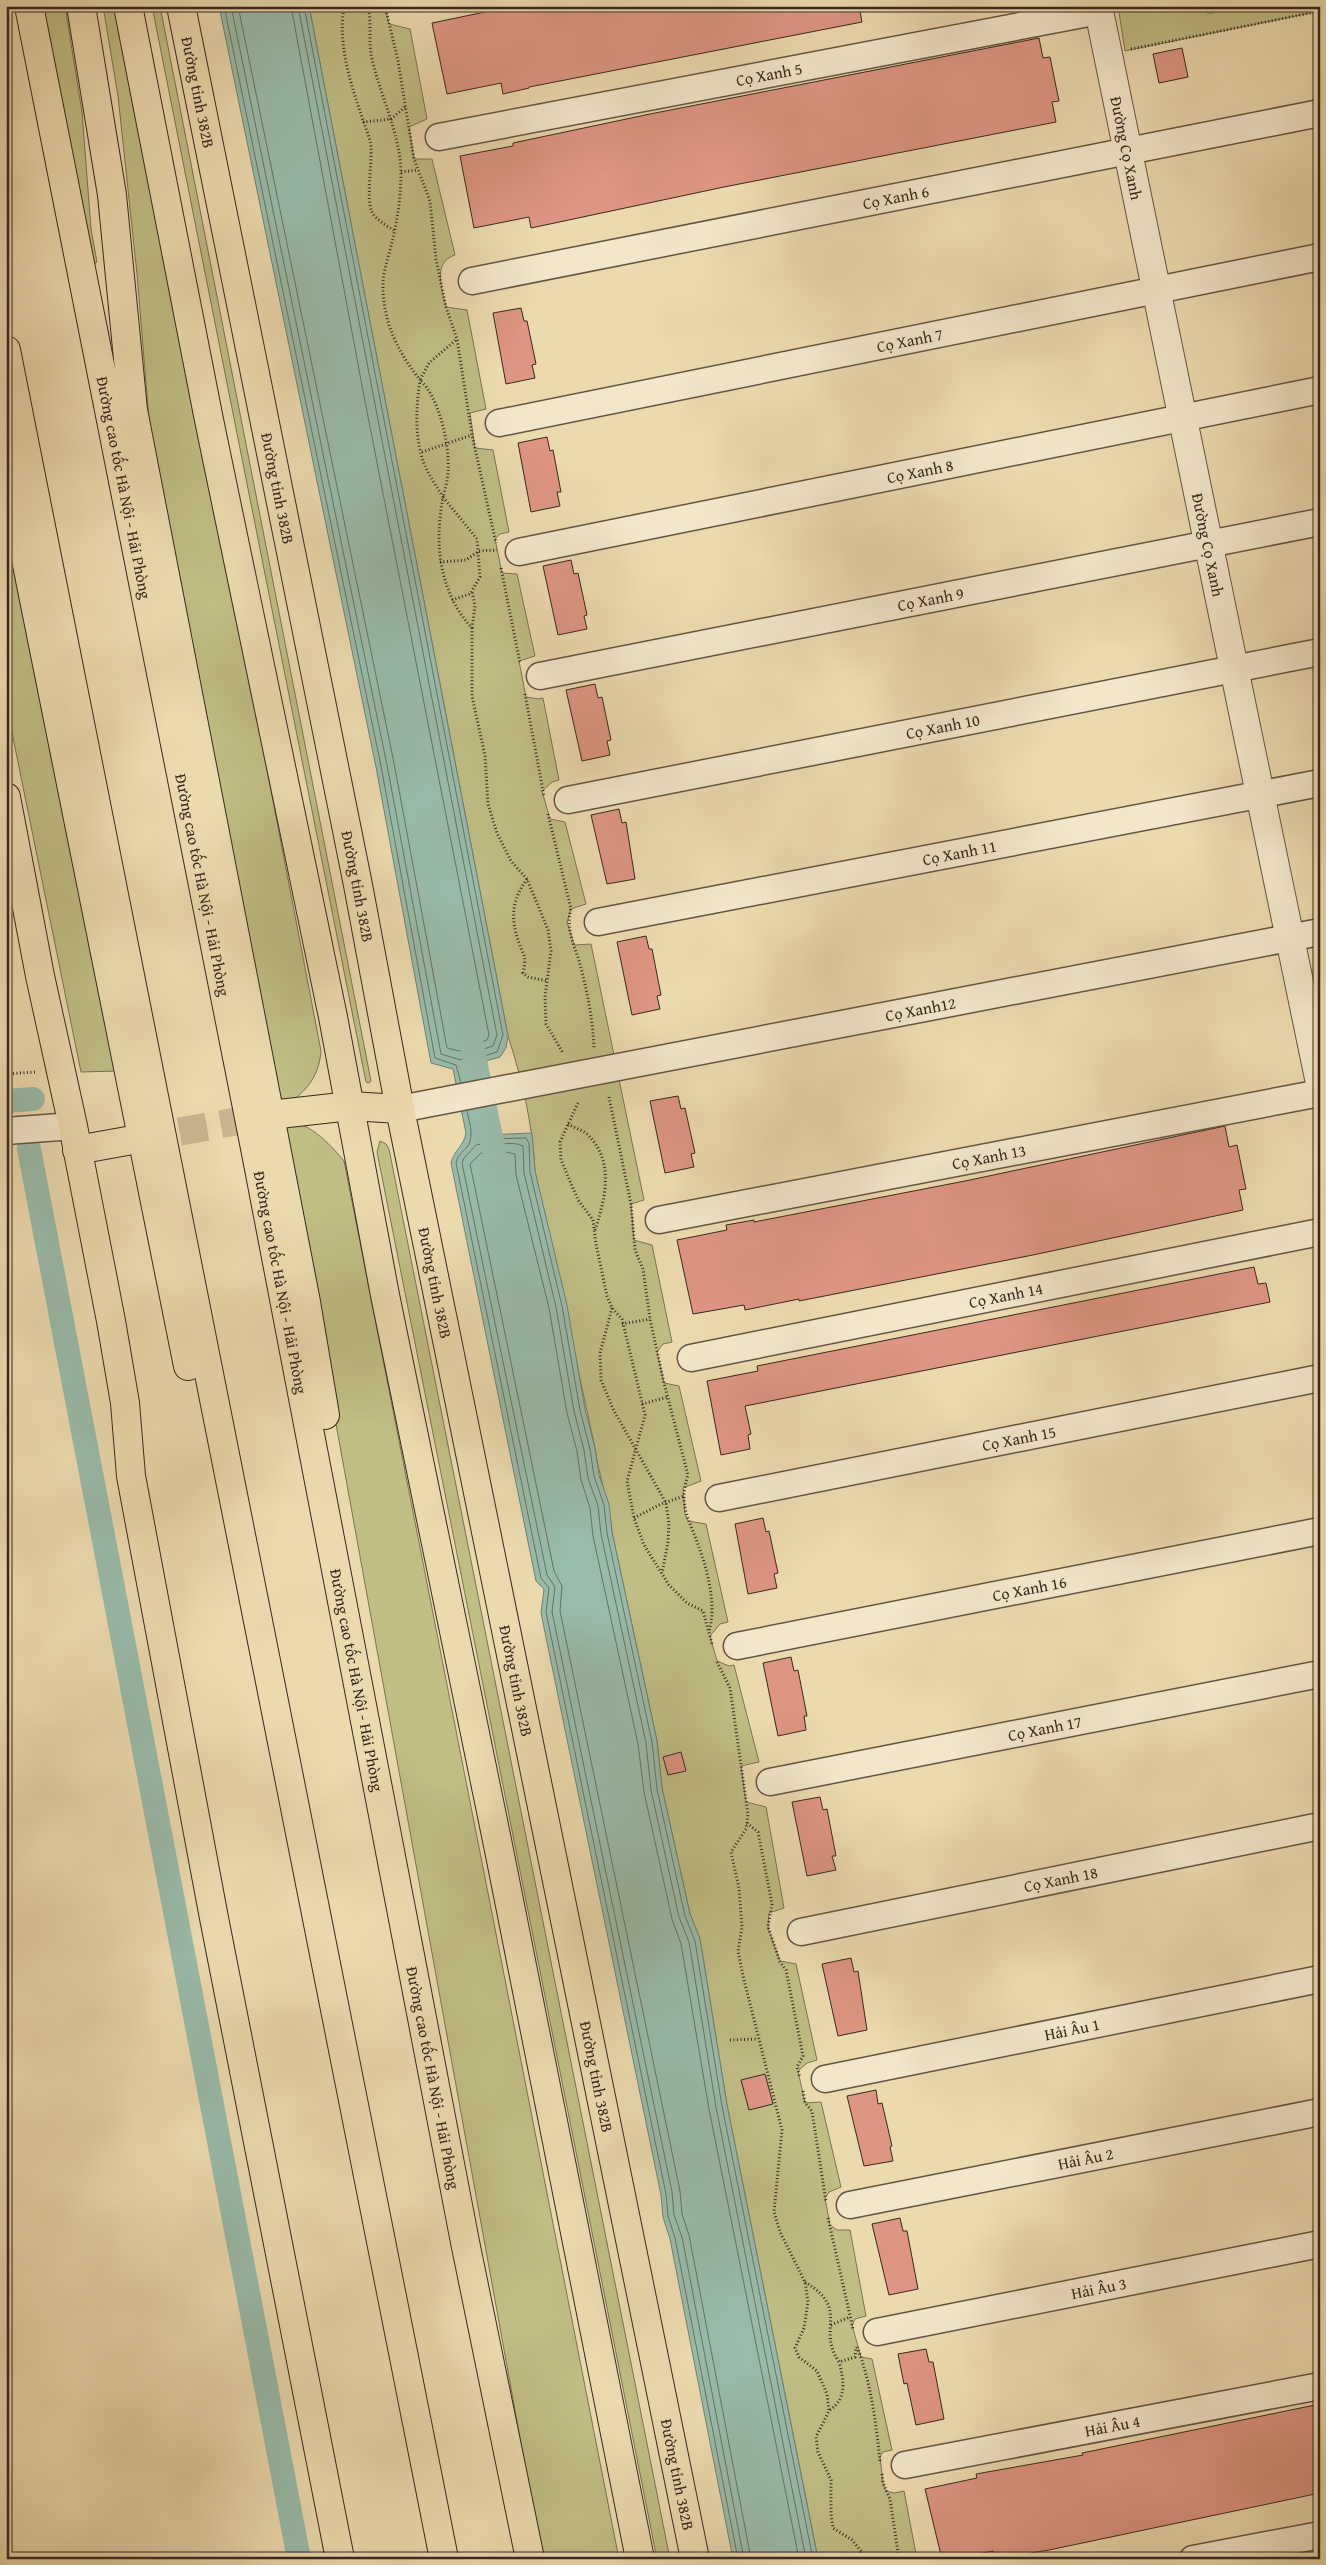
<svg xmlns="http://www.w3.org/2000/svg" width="1326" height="2565" viewBox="0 0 1326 2565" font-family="'Gentium Book Plus',serif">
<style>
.green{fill:#c0bd85;stroke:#7b7252}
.water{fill:#9ba;stroke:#718072}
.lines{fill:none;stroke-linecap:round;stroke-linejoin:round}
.shore{stroke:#687264;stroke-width:1}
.canal{stroke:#9ba;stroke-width:24}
.building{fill:#de9583;stroke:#36281f}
.primary-tunnel{stroke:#c8b692;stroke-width:28;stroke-dasharray:28 14;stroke-linecap:butt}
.minor-casing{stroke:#645443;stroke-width:29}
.tertiary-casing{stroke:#645443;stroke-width:30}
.primary-casing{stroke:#36281f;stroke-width:30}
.motorway-casing{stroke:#36281f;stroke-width:30}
.path{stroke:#36281f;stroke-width:3;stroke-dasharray:1 2.5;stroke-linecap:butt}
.minor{stroke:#f3e7cb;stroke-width:26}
.tertiary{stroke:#f3e7cb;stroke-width:28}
.primary{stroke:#ecdaaf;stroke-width:28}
.motorway{stroke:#ecdaaf;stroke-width:28}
.labels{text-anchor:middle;stroke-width:4;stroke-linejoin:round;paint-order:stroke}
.street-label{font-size:16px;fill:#36281f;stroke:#f3e7cb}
</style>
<rect width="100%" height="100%" fill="#ecdaaf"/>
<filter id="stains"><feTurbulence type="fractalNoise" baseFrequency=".004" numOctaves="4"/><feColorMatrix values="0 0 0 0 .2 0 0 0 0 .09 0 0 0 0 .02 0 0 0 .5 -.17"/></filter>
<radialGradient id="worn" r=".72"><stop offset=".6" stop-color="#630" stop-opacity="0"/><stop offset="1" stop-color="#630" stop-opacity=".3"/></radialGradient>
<g class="green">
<path d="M37,6H65L82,112L91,229L97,262L93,266Z"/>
<path d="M103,6H115L178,306L321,1051C319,1079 303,1096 278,1109L150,431L137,274L118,96Z"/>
<path d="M152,6H160L371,1081L369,1083L366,1082Z"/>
<path d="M309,6H385L389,24L410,29L427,119L409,127L414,159H432L455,255C432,262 442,289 446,307L467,310L486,409L470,413L475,448L493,450L509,532L500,534L495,539L502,573L517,574L535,656L519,661L526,697L538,699L543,698L559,780L552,782L542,791L550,819L565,822L586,904L571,909L567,922L574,945L591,944L644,1200L631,1204L634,1240L652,1245L672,1342L663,1344L657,1352L664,1383L679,1386L701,1481L683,1488L685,1514L688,1521L706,1524L728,1622L720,1624L710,1636L717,1661L729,1666L734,1665L759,1762L741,1766L746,1802L766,1807L784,1908L769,1913L768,1928L780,1961L796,1964L817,2060L807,2063L798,2071L805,2103L821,2102L841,2187L829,2192L825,2198L830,2225L837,2230H850L866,2316L855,2319L852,2325L861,2357L872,2359L892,2450L883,2452L880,2457L883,2483L886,2491L894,2493L904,2491L917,2559H818L727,2105L700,1939L690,1914L662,1788L657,1741L612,1532C609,1503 599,1477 595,1448L535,1171C533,1126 522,1079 508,1036Z"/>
<path d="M1118,6H1320V11L1125,51Z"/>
<path d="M6,500L118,1071L81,1072L6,703Z"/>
<path d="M1320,957V1000C1317,987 1308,967 1320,957Z"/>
<path d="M281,1121C307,1119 329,1143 344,1161L619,2559H542Z"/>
<path d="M380,1141L386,1144L389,1149L670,2559H657L377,1152Z"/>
</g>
<g class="water">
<path d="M219,6H309L508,1036L506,1048L500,1057L472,1065L484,1135L532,1133L535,1171L567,1305L585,1409L595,1448L599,1475L609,1504L612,1532L657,1741L662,1788L690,1914L700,1939L727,2105L818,2559H733L670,2239L663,2217L661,2195L541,1613L544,1589L536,1581L451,1163C454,1150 464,1146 466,1133L453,1069L431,1063L376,767Z"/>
<path d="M1199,6H1226L1213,13H1207Z"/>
</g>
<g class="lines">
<g class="shore">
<path d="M224,6L381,766L435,1058L456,1065L461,1083"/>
<path d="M231,6L387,765L441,1054L461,1060L468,1054L493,1046L497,1035L298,6"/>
<path d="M238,6L394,763L447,1048L459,1051L487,1040L489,1035L363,391L291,6"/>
<path d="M304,6L503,1035L497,1052L468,1061L470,1081"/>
<path d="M475,1109L482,1139L526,1138L529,1143L530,1172L562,1306L580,1410L590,1449L594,1476L604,1505L607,1533L652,1742L657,1789L685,1916L695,1941L722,2106L813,2559"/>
<path d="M467,1111C469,1121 475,1137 467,1147C461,1154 458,1154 456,1163L541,1578L549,1588L546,1612L666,2194L668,2216L675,2238L738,2559"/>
<path d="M744,2559L682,2237L674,2215L672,2192L552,1612L555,1587L547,1575L462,1163L464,1158L477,1144C491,1149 510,1139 523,1146L524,1173L556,1307L574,1411L584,1450L588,1478L598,1506L601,1534L646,1743L651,1790L679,1917L689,1942L716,2107L806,2559"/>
<path d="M751,2559L689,2235L682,2214L680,2191L560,1611L562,1586L554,1571L470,1164L481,1153L500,1151L515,1154L516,1175L549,1308L567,1413L577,1451L581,1480L590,1508L593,1536L638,1744L644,1792L672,1919L681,1944L709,2109L799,2559"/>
</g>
<g class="canal">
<path d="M469,1032L497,1166"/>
<path d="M6,1101L33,1099"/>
<path d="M29,1149L299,2559"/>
</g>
</g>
<g class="building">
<path d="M497,6H859L862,22L529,87V88L503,94L501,83L447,94L432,23L485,12L484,9Z"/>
<path d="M1039,38L1043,58L1050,57L1059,101L1052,102L1056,122L724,187L531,228L529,217L474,228L460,156L513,146V143L650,114Z"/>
<path d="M1182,48L1188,77L1159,83L1153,54Z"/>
<path d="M521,308L524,321H527L536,364L532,365L535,378L506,384L493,313Z"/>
<path d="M547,437L550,451L553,450L561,492H557L560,506L531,512L518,443Z"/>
<path d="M571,560L574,574L578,573L587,615L584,616L587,629L558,635L543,566Z"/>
<path d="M595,684L598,698L602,697L611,740L607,741L610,755L582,761L566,690Z"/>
<path d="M619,809L622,823L626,822L635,879L607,884L591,815Z"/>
<path d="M646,936L649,949H652L661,995L657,996L660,1009L632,1015L617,942Z"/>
<path d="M678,1096L681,1109L685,1108L695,1153L691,1154L694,1167L665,1173L650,1101Z"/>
<path d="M1225,1126L1229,1147L1237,1145L1246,1189L1239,1190L1243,1210L1033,1255L799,1301V1299L745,1310L744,1305L693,1314L677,1240L727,1230L726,1225L754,1220V1222L965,1181Z"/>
<path d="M1254,1267L1258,1284L1266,1283L1270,1302L745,1406L751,1434L748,1435L750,1449L721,1455L707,1381L758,1371L757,1366Z"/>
<path d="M763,1518L766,1532L769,1531L778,1573L774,1574L777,1588L748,1594L735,1524Z"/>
<path d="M791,1657L794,1671L798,1670L807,1716H804L806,1730L778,1736L763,1663Z"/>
<path d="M681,1752L686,1771L668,1775L663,1757Z"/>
<path d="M820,1797L823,1810L827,1809L836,1856H832L836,1870L807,1876L792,1802Z"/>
<path d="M851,1958L854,1972L858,1971L867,2030L838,2036L822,1964Z"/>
<path d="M765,2074L773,2104L749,2110L741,2080Z"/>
<path d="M876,2090L878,2104L882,2103L892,2146L890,2147L893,2161L864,2166L847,2096Z"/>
<path d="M900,2218L903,2231H907L918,2289L889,2295L872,2224Z"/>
<path d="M926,2349L929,2362H933L944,2419L916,2425L907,2383L904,2384L898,2354Z"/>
<path d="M1320,2404V2493L1049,2550L996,2559L993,2551L955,2559H942L925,2489L977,2478L976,2474L1083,2455L1082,2453Z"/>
</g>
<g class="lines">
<path class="primary-tunnel" d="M138,1139L273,1115"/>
<defs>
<g id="minor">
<path id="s1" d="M439,137L1099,11"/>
<path id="s2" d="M472,281L1320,113"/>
<path id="s3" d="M499,423L1320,257"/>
<path id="s4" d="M519,552L1320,390"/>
<path id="s5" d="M540,676L1320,522"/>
<path id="s6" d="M568,800L1320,652"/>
<path id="s7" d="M598,922L1320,783"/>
<path id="s8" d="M400,1109L1320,932"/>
<path d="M6,1131L73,1126"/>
<path id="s9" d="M659,1220L1320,1093"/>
<path id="s10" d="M691,1358L1320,1232"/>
<path id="s11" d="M719,1498L1320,1378"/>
<path id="s12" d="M737,1646L1320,1531"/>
<path id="s13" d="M770,1782L1320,1674"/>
<path id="s14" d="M801,1932L1320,1826"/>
<path id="s15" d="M825,2079L1320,1979"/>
<path id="s16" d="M850,2205L1320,2112"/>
<path id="s17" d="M877,2332L1320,2244"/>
<path id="s18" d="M905,2465L1320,2386"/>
<path d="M1193,2559L1320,2535"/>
</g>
<g id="tertiary">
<path id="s19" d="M1098,6C1170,366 1246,724 1320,1083"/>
</g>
<g id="primary">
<path d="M128,6L209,420L333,1017L385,1295L499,1850L640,2559"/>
<path id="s20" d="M181,6L358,885L400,1109L695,2559"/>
<path d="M6,797L40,976L73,1126L111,1321L125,1403L131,1476L214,1918L340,2559"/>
<path d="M279,1114L350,1106L400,1109"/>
<path d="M77,1150L127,1141"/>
</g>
<g id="motorway">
<path id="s21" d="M29,6L256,1153L465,2242L530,2559"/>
<path d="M81,6L112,195L133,410L306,1302L325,1415"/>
<path d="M6,350L444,2559"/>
<path d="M6,460L188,1366"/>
</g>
</defs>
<use href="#minor" class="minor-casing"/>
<use href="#tertiary" class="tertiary-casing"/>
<use href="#primary" class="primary-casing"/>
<use href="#motorway" class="motorway-casing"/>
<g class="path">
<path d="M344,6C338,43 349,79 361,114C364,125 370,136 371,147C372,163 366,200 372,212C376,220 387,226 395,231"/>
<path d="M368,6C372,24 368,42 372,59C381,98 400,133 401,173C401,194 398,217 393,238C390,252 384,268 383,282C382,320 397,351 420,380C416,408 414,439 425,466C430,477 437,487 443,497C434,544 439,592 472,628V696L485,756L488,804L497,833L511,861L527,879L548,930L551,951L545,997L546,1024L563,1053"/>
<path d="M385,6L398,61L414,159L430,201L436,259L446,307L457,339L472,435L496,543"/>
<path d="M1131,49L1320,11"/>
<path d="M363,122L391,119L405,107"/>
<path d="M401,172L418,170"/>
<path d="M422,452L472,435"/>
<path d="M440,562L466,560L479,551L497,550"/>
<path d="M501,568L520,663"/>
<path d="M452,600L470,594L480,577L477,539L443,497C445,489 448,480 448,471C450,445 439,397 420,380L429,363L457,339"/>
<path d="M472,628L475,606L472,591"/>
<path d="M525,694L544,796"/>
<path d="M548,814L571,909C565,930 576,948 581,968C588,995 593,1021 594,1049"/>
<path d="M527,879C512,900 510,918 519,943C524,956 527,957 523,973L528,977L548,981"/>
<path d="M6,1074L36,1072"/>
<path d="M609,1097L631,1204L635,1250L643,1269L650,1319L664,1383L688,1475C680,1499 685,1512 694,1534C705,1561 718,1603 709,1631"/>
<path d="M578,1103L560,1142L561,1160L578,1200L593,1220L596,1244L607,1296L612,1308L622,1319L645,1415L627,1481L634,1518L644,1545L669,1585L687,1603L703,1611L712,1644"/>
<path d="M568,1124C574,1128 583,1130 588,1135C615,1162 605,1199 595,1230"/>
<path d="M612,1308L600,1353L601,1380L613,1409L666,1503L669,1524L668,1542L662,1573"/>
<path d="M622,1324L650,1319"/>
<path d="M642,1404L668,1397"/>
<path d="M634,1518L661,1504L684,1496"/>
<path d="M717,1662L730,1688L748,1814L746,1829L731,1852L739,1888L742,1927L738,1951L743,1976L782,2130L774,2212L780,2232L805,2282L808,2302L804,2328L795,2348L799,2357L817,2371L827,2394L829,2411L816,2437L818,2452L831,2480V2514L833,2528L852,2540L861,2551L858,2559"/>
<path d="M747,1823L758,1832L772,1904L768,1927L780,1962L786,1970L803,2056L797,2067L800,2078"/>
<path d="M730,2040L758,2039"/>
<path d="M803,2091L805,2103L812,2111L826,2202"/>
<path d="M828,2218L853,2329"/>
<path d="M805,2282C851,2310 816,2328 839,2362L855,2357L856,2347"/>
<path d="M831,2325L850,2317"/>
<path d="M857,2347C871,2382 876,2423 880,2461"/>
<path d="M830,2410C847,2398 844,2380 839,2362"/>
<path d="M882,2474L883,2483L890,2499L899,2559"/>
<path d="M861,2552L864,2559"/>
</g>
<use href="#minor" class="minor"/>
<use href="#tertiary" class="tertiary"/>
<use href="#primary" class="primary"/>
<use href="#motorway" class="motorway"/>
</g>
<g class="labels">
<g class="street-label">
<text dy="6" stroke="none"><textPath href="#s1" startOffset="336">Cọ Xanh 5</textPath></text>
<text dy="6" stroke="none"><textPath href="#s20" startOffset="88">Đường tỉnh 382B</textPath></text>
<text dy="6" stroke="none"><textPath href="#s19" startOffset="145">Đường Cọ Xanh</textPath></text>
<text dy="6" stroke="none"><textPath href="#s2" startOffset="432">Cọ Xanh 6</textPath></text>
<text dy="6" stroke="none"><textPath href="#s3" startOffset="419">Cọ Xanh 7</textPath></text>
<text dy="6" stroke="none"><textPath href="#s4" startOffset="409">Cọ Xanh 8</textPath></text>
<text dy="6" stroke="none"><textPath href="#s21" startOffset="491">Đường cao tốc Hà Nội - Hải Phòng</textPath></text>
<text dy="6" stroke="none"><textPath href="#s20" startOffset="492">Đường tỉnh 382B</textPath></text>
<text dy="6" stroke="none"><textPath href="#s19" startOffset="550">Đường Cọ Xanh</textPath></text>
<text dy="6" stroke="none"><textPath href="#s5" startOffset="398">Cọ Xanh 9</textPath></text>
<text dy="6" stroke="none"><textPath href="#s6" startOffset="382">Cọ Xanh 10</textPath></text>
<text dy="6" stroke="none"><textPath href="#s7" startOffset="368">Cọ Xanh 11</textPath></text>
<text dy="6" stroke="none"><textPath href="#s21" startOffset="896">Đường cao tốc Hà Nội - Hải Phòng</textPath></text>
<text dy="6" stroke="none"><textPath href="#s20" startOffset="898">Đường tỉnh 382B</textPath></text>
<text dy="6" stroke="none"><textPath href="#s8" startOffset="530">Cọ Xanh12</textPath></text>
<text dy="6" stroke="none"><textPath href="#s9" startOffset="336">Cọ Xanh 13</textPath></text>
<text dy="6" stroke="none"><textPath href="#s21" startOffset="1301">Đường cao tốc Hà Nội - Hải Phòng</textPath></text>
<text dy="6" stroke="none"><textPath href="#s20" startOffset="1302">Đường tỉnh 382B</textPath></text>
<text dy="6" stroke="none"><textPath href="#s10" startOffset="321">Cọ Xanh 14</textPath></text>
<text dy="6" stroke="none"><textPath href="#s11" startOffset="306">Cọ Xanh 15</textPath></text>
<text dy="6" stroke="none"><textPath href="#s12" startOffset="298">Cọ Xanh 16</textPath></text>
<text dy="6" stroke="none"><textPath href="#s21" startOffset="1706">Đường cao tốc Hà Nội - Hải Phòng</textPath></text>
<text dy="6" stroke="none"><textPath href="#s20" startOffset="1708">Đường tỉnh 382B</textPath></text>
<text dy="6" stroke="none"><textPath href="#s13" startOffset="280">Cọ Xanh 17</textPath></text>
<text dy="6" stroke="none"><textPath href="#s14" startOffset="265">Cọ Xanh 18</textPath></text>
<text dy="6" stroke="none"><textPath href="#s15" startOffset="252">Hải Âu 1</textPath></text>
<text dy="6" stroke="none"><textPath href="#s20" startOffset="2112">Đường tỉnh 382B</textPath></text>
<text dy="6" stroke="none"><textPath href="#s21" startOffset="2111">Đường cao tốc Hà Nội - Hải Phòng</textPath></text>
<text dy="6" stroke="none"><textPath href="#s16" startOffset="240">Hải Âu 2</textPath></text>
<text dy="6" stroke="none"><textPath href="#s17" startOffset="226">Hải Âu 3</textPath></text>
<text dy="6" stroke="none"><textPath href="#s18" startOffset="211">Hải Âu 4</textPath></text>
<text dy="6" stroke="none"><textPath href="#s20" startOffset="2518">Đường tỉnh 382B</textPath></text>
</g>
</g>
<rect width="1326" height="2565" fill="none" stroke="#ecdaaf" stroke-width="25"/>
<rect x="8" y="8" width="1311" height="2550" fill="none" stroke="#36281f" stroke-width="2.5"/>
<rect x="12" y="12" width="1301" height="2540" fill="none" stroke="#36281f"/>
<rect width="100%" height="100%" filter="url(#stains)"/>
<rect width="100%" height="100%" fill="url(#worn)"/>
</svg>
